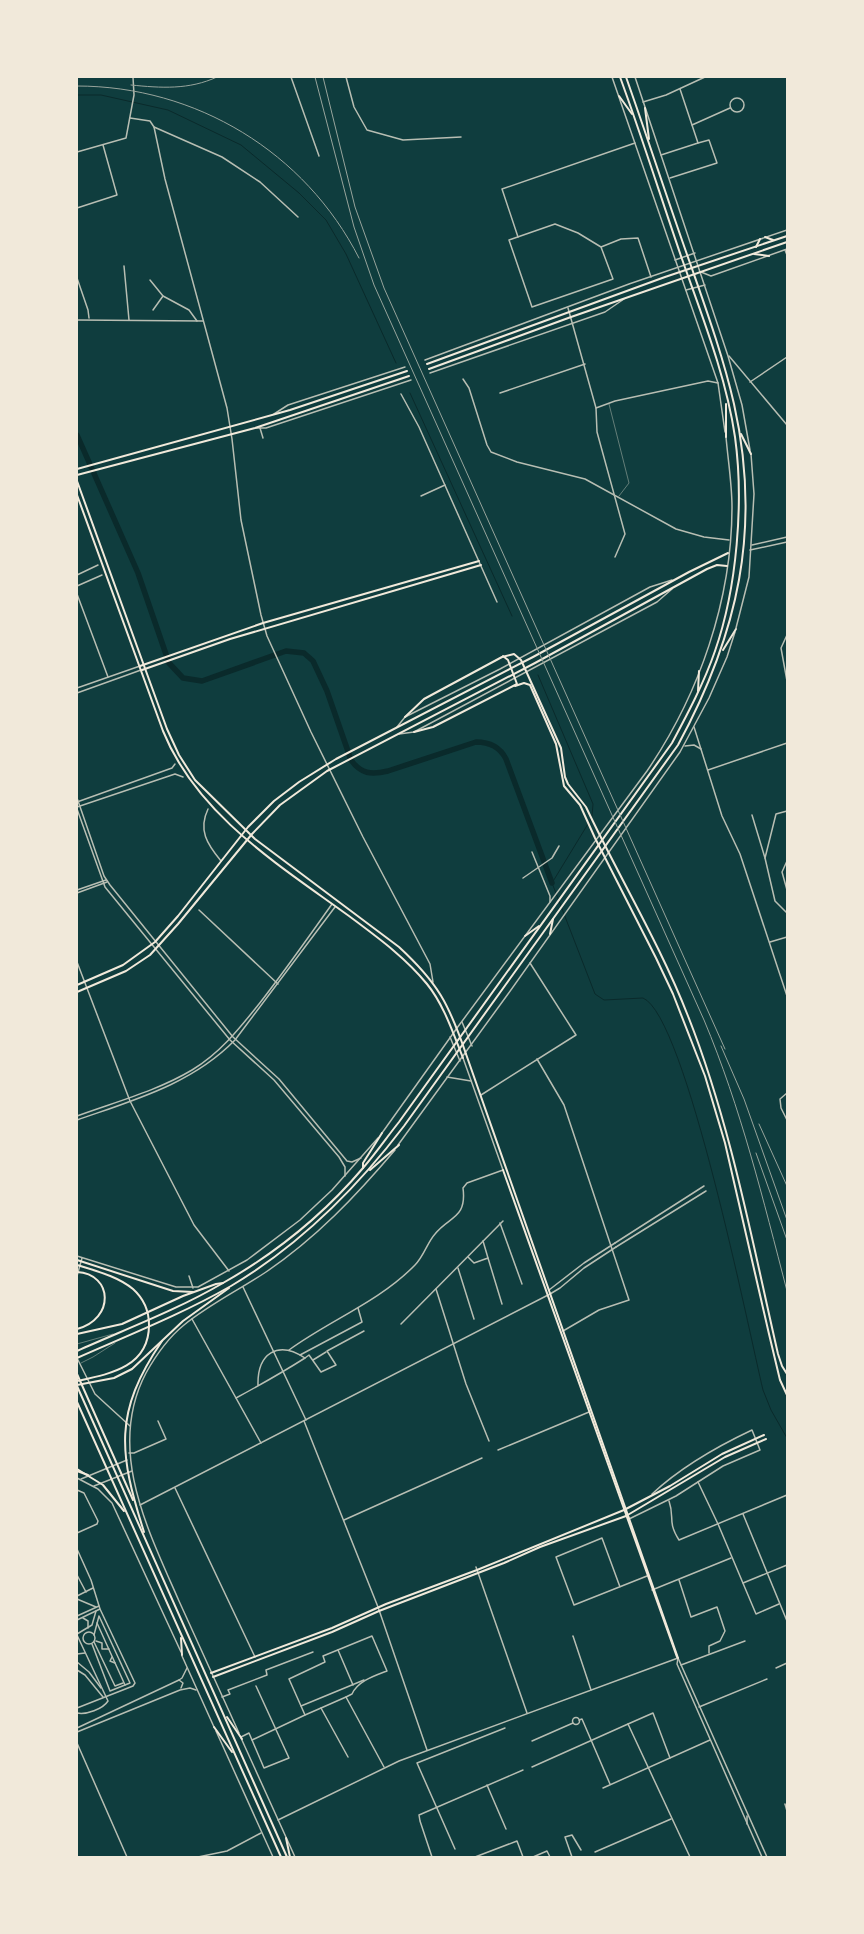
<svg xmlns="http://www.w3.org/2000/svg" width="864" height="1934" viewBox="0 0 864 1934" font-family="Overpass,sans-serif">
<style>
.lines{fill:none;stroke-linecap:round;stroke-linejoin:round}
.stream{stroke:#0a2a2b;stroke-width:1}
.river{stroke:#0a2a2b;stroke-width:5.5}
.service{stroke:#b8beb3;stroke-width:0.5}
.minor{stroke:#b8beb3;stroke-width:1.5}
.tertiary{stroke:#b8beb3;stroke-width:1.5}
.secondary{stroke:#f1e9da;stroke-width:2}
.primary{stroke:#f1e9da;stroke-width:2}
.trunk{stroke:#f1e9da;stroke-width:2}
.rail{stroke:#97a49c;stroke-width:1}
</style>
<rect width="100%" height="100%" fill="#0f3d3e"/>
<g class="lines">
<g class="stream">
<path d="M77,95H101L168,110L241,145L299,193L326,220L346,254L396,363"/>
<path d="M410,393L512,616"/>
<path d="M538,675L593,804L592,816"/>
<path d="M591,819L552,883L595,994L604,1000L643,998C686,1016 749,1332 763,1390L771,1410L787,1438"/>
</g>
<path class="river" d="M77,435L138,573L169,663L183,678L202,681L286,651L304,653L313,661L327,691L351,760C361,774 371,775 388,771L476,742C489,742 500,747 506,759L552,883"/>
<g class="service">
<path d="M609,404L629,483L619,496"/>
<path d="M77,1344L113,1334"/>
<path d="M81,1363L93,1357L115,1343"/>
</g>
<g class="minor">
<path d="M291,77L319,156"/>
<path d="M346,77L354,107L367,130L403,140L461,137"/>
<circle cx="737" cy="105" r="7"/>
<path d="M130,118L150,121L154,127L222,157L260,182L298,217"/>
<path d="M692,125L730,108"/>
<path d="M154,127L165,179L227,408L232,439L241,520L261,615L267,636L311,732L363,837L430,964L433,982"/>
<path d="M77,152L126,138L134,95L133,77"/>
<path d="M661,155L698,143L680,89"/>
<path d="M670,178L717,163L709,140L698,143"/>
<path d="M77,208L117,195L103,145"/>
<path d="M518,237L502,189L635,143"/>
<path d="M601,247L578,233L555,224L509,240L532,307L613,279L601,247L621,239L638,238L651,277"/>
<path d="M785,250L787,255"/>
<path d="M124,266L129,320"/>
<path d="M77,278L88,310L89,318"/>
<path d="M150,280L163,296L189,310L197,321"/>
<path d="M568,308L596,408L597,432L625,534L615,557"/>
<path d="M153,310L163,296"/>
<path d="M77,320L203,321"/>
<path d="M463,379L469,388L487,445L491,452L517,462L585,479L676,529L704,537L729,540"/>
<path d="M750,382L787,357"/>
<path d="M500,393L585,364"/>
<path d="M401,394L419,427L497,602"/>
<path d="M596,408L615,401L708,381L718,383"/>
<path d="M260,428L263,438"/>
<path d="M421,496L445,485"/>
<path d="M77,594L108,677"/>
<path d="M787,635L781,648L787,681"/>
<path d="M708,770L787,743"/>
<path d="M208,809C198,830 207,844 221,861"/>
<path d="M752,815L765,858L776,814L787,811"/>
<path d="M787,826V829"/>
<path d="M532,852L550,896V902"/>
<path d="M765,858L775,901L787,913"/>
<path d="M787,861L782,872L787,890"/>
<path d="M523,878L552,858L559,846"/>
<path d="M199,910L278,984"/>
<path d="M537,1059L564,1105L629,1300L599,1310L563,1331"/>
<path d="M787,1093L780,1099L781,1108L787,1120"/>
<path d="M481,1095L576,1035L530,963"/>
<path d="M500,1223L522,1284"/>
<path d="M483,1241L488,1258"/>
<path d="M615,1243L704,1186"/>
<path d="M616,1247L706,1191"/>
<path d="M468,1257L474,1263L488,1258L502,1304"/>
<path d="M458,1268L474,1319"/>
<path d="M189,1276L193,1288"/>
<path d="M243,1287L306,1420"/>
<path d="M436,1289L466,1384L489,1441"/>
<path d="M192,1319L261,1443"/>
<path d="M401,1324L503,1221"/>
<path d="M289,1350C330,1320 379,1302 415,1265C424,1256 427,1243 435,1234C449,1216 467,1219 463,1188L467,1183L503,1170"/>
<path d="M300,1355L362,1322L358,1308"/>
<path d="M305,1358L309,1355L321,1372L336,1365L327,1351L364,1331"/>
<path d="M313,1360L326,1352"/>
<path d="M236,1398C260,1385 283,1372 305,1358C278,1340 257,1353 258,1386"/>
<path d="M498,1450L589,1412"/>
<path d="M129,1453H134L166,1439L158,1421"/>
<path d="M698,1482L718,1524L756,1614L779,1604"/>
<path d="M175,1488L255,1657"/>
<path d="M77,1490L84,1493L98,1521L97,1524L77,1533"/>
<path d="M669,1501C675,1518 667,1521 679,1540L787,1495"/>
<path d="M743,1514L787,1621"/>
<path d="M344,1520L482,1458"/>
<path d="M77,1549L91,1580L100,1609L135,1683L133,1686L77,1708"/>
<path d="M77,1571V1573"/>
<path d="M77,1575L86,1592"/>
<path d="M679,1580L691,1617L717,1607L725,1631L720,1641L709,1646V1653"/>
<path d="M743,1583L787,1565"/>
<path d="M620,1587L602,1538L556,1557L574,1605L647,1576"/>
<path d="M652,1590L731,1558"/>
<path d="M77,1596L93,1588"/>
<path d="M77,1599L96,1607"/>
<path d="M77,1616L99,1606"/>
<path d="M83,1618L88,1621V1628"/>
<path d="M77,1620L100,1609"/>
<path d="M97,1623L125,1685"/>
<circle cx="89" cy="1638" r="6"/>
<path d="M77,1634L92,1625L96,1611"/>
<path d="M77,1635L108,1701C103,1709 86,1715 77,1713"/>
<path d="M573,1636L591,1690"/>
<path d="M96,1641L102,1643V1649H109"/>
<path d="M94,1642L115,1686L123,1683"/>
<path d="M92,1644L110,1691L130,1683L99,1616L94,1635"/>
<path d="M338,1650L353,1685"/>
<path d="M77,1654L85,1653"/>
<path d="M112,1657L110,1661L115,1663"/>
<path d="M77,1662L89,1672L101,1688"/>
<path d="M681,1665L745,1641"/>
<path d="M776,1668L787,1663"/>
<path d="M77,1670L85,1675L103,1697"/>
<path d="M256,1686L289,1758L264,1768L252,1740L305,1715L289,1679L325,1662L323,1656L372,1636L387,1671C374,1676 358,1681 352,1694L346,1697L384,1767"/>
<path d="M222,1697L230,1694L228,1690L267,1675L266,1670L313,1652"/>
<path d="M301,1706L364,1680"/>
<path d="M699,1707L767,1679"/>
<path d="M321,1708L346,1697"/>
<path d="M305,1715L321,1708L348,1757"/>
<circle cx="576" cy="1721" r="3.5"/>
<path d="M579,1720L582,1719L610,1784"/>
<path d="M628,1724L653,1713L670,1758"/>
<path d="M241,1737L249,1733L252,1740"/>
<path d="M532,1741L573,1723"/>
<path d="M532,1767L628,1724L690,1857"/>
<path d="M487,1785L506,1829"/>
<path d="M603,1788L710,1740"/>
<path d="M785,1804L787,1811"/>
<path d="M455,1849L417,1763L505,1728"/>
<path d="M595,1852L671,1819"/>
<path d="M432,1857L420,1821L419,1815L523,1770"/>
<path d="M475,1857L517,1841L523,1857"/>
<path d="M533,1857L547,1851L550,1857"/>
<path d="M572,1857L565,1837L572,1835L581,1850"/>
</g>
<g class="tertiary">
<path d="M612,77L718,383L725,432"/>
<path d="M635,77L728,356L742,405L750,450"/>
<path d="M643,102L666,95L705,77"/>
<path d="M675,260L695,253"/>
<path d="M701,272L711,276L787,249"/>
<path d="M686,290L705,285"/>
<path d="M729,356L787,425"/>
<path d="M425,360L629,284L787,230"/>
<path d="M430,373L605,312L624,299"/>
<path d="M274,414L288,405L405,367"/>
<path d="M256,428H266L411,380"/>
<path d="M752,545L787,537"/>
<path d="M750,550L787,542"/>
<path d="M77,575L98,565"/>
<path d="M77,586L102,575"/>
<path d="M736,628L749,577L754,494L751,454"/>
<path d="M77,688L140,666"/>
<path d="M77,693L141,670"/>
<path d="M397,727L405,717L500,669L650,587L672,580"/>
<path d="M694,727L722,816L740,854L787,996"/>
<path d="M399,734L414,732L657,602L672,589"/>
<path d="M685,746L694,745L701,749"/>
<path d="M77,798L104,876L110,885L233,1037L279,1079L347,1161L352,1162L361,1158"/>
<path d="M77,802L172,768L175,764"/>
<path d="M77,807L175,774L183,777"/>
<path d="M77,809L105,887L230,1040L274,1080L339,1157L345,1167V1176"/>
<path d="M77,890L106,880"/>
<path d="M77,893L107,882"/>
<path d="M770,942L787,937"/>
<path d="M77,962L130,1101L194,1225L229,1271"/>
<path d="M462,1022L472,1046"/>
<path d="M450,1037L460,1061"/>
<path d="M463,1058L503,1170"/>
<path d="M447,1077L471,1081"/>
<path d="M77,1116C115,1102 157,1091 192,1070C220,1053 239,1029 259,1004C284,972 308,938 332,904"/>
<path d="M77,1120C134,1100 192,1084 235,1040L335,907"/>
<path d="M382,1133L457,1028L647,771C699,695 732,600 732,507C732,484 728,460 726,437"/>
<path d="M398,1145L508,994L680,752L709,698L727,657L735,632"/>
<path d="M77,1256L176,1287H198L247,1260L300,1220L332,1190L378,1138"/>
<path d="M77,1276L82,1258"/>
<path d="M549,1290L584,1263L615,1243"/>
<path d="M77,1358L95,1394L130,1426"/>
<path d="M304,1421L378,1607L427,1750"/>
<path d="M77,1478L98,1489L112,1503L181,1652"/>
<path d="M81,1479L127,1460"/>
<path d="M94,1486L132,1471"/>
<path d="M140,1505L550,1294L560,1288L584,1268L616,1247"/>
<path d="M629,1519L676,1496L723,1466L760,1450L752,1430C716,1447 681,1467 652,1494"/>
<path d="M476,1567L527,1713"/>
<path d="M182,1656L214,1727"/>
<path d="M678,1658L767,1857"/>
<path d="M678,1658L677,1664L762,1857"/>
<path d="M179,1680L183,1683L181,1688"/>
<path d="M77,1728L179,1680L182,1678L187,1668"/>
<path d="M216,1731L273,1857"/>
<path d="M77,1732L180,1690L190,1688L196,1690"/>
<path d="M239,1733C219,1689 199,1645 179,1601C148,1530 106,1449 146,1373C156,1355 168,1338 184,1325C210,1304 239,1290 266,1272C316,1238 356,1196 395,1150"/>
<path d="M241,1738L295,1857"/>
<path d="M77,1743L127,1857"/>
<path d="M278,1820L399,1761L678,1658"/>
<path d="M747,1824V1816"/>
<path d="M198,1857L227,1851L261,1833"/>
</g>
<g class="secondary">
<path d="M140,666L263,623L479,561"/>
<path d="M142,670L230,639L481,565"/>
<path d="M515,686L524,683L530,685L556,744L564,786L580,805L595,838L656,958L673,994L705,1076L725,1143L769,1334L780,1380L787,1395"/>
<path d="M405,717L424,699L502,657L514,654L521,660L561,748L565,777L568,784L586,807C619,877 660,944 688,1016C731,1125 752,1241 778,1354L782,1366L787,1374"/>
<path d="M414,732L433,727L517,684L508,660L503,656"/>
<path d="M466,1054L678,1658"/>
<path d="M503,1170L677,1657"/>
<path d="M211,1673L332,1628L386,1604L477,1570L624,1510L670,1486L722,1454L764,1435"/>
<path d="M213,1677L332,1632L379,1611L504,1563L540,1547L626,1516L725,1457L766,1439"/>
</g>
<g class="primary">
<path d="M765,237L773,240"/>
<path d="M756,247L760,239"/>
<path d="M754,254L769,256"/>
<path d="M427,364L665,277L787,236"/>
<path d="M429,369L571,317L787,242"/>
<path d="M77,469L290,410L407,371"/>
<path d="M77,475L255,428L409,376"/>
<path d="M77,481L167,729L179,755L195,780L255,839L399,947C438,983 449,1004 466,1054"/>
<path d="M77,495L163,731C197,815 279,865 349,916C377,937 405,957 427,984C444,1005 453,1033 463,1058"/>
<path d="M77,985L123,965L155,942L178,916L248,827L274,801L299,782L336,759L533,657L689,572L728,553"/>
<path d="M77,992L126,971L150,955L178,924L252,834L280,805L327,771L535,663L707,569L717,565L727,566"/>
</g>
<g class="trunk">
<path d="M619,96L632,114"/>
<path d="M645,108L649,139"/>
<path d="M741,434L751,454"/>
<path d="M726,437V404"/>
<path d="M723,650L736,629"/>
<path d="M698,691L699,671"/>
<path d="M550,934L553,919"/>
<path d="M525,936L539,926"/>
<path d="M363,1168V1163L382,1133"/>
<path d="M370,1170L399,1145"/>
<path d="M77,1260L173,1291L193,1292"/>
<path d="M77,1265C96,1271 117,1276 133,1289C143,1298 149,1311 149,1325C149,1367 110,1374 77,1381"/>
<path d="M77,1272C113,1274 115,1319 77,1329"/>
<path d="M77,1334L122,1324L183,1296L216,1284L223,1283"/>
<path d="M77,1351C126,1329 177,1310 223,1283C276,1253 324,1214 363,1168C376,1153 387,1137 399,1122L672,743C688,713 704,683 715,651C737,588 744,502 735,437C726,376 702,316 682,259C661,198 642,137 620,77"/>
<path d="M77,1358C129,1335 182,1314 231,1286C300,1245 356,1189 404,1126L678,745C738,634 762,529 734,404C723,356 706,309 690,263C668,201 648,139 626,77"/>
<path d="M77,1374L133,1500"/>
<path d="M77,1385L114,1378L132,1369L183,1321L229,1288"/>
<path d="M77,1386L287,1857"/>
<path d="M77,1402L281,1857"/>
<path d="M77,1469L103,1485L124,1511"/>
<path d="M77,1471L88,1475"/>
<path d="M144,1532C119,1453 113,1413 162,1341"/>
<path d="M181,1638L182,1655"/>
<path d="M227,1717L242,1739"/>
<path d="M214,1727L232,1752"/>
<path d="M286,1838L290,1857"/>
</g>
<g class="rail">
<path d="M315,77L354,227L374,285L704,1020C741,1108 763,1199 787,1291"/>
<path d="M323,77L355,207L384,288L725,1049"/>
<path d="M131,85C161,88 189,90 217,77"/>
<path d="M77,86C196,86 305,152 359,258"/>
<path d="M721,1046L744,1099L787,1220"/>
<path d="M759,1124L787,1186"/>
<path d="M756,1153L787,1240"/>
</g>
</g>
<rect width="864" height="1934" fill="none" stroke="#f1e9da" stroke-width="156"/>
</svg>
